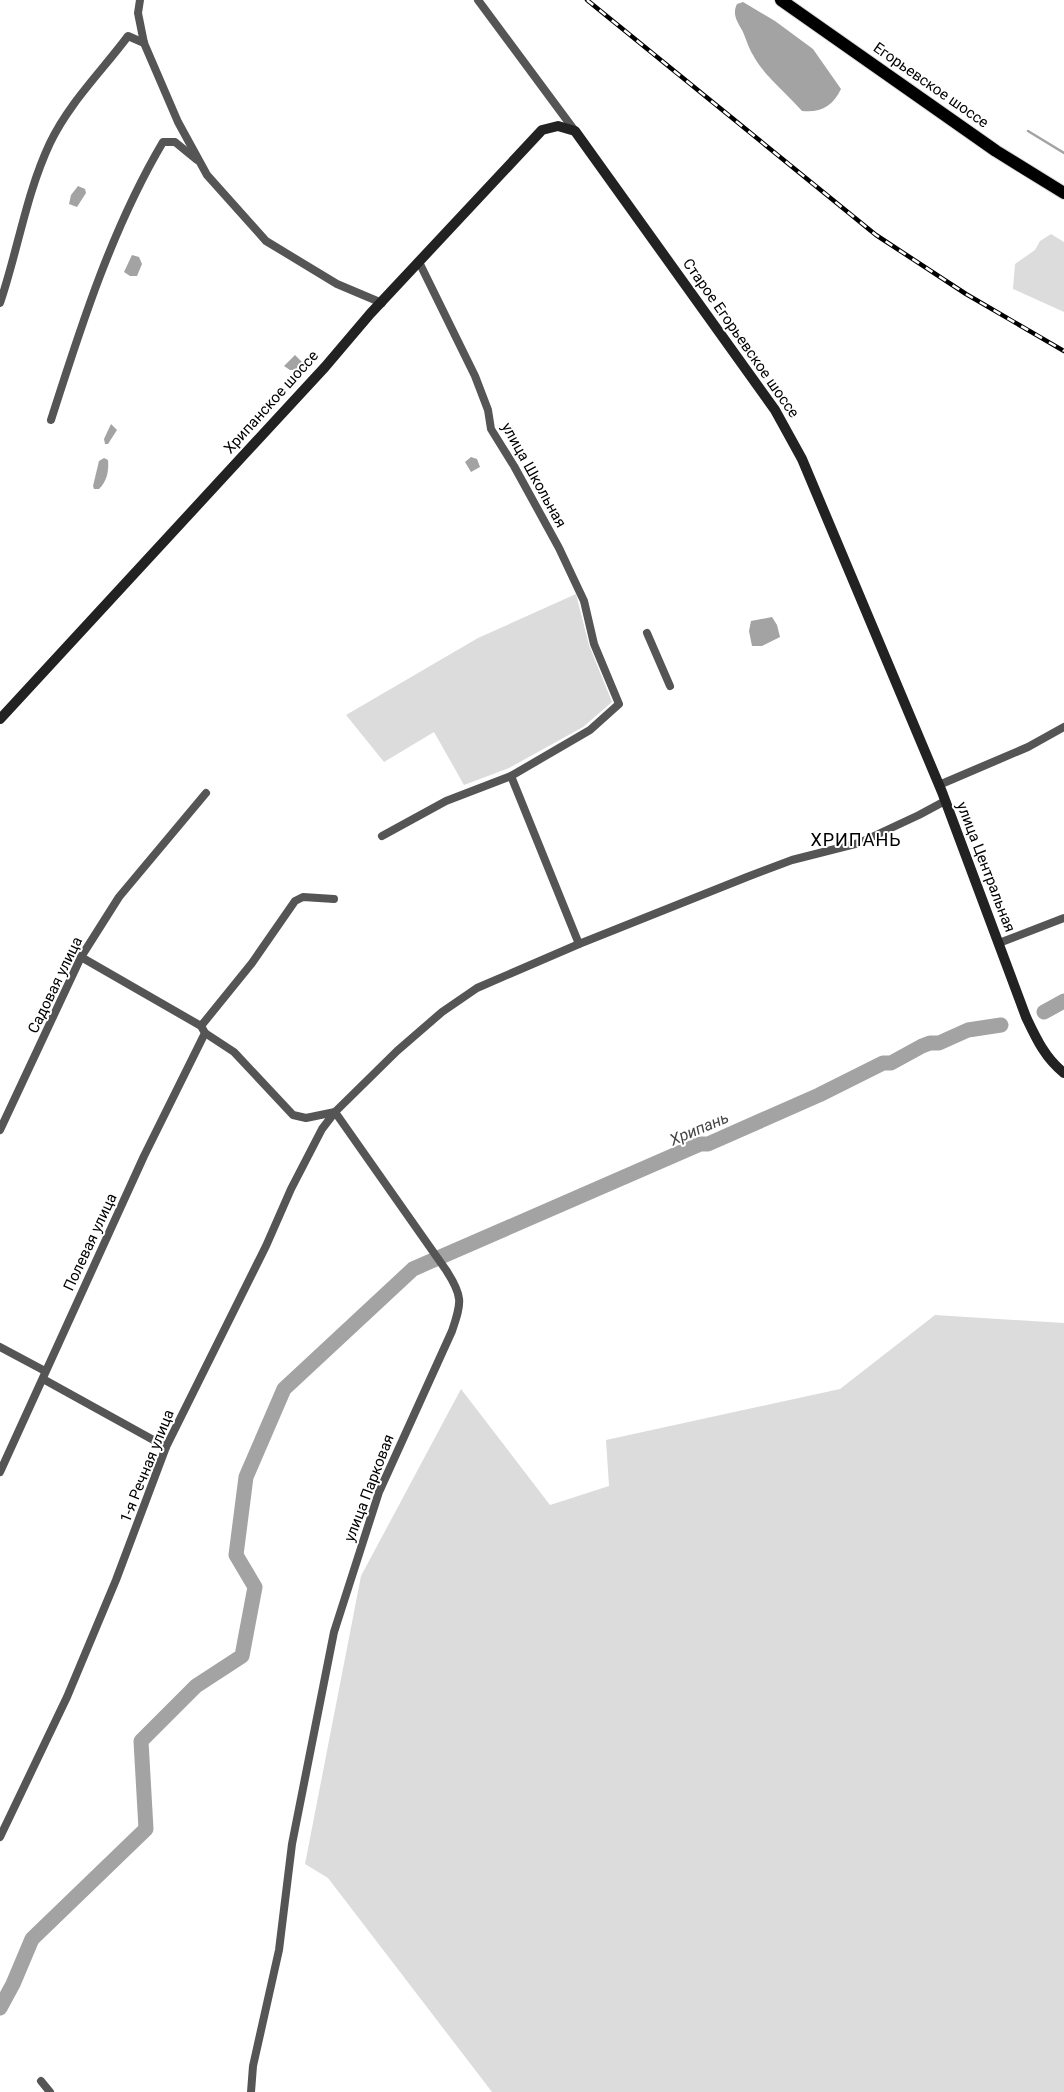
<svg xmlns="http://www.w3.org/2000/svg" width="1064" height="2092" viewBox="0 0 1064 2092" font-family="Roboto,sans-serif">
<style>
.green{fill:#dcdcdc}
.water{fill:#a3a3a3}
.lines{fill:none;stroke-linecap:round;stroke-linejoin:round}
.stream{stroke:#a3a3a3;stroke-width:2.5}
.river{stroke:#a3a3a3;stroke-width:15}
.primary-casing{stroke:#dbdbdb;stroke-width:14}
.street{stroke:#555;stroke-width:8}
.secondary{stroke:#222;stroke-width:10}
.primary{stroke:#000;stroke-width:12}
.rail-casing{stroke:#000;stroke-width:4.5}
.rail{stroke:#fff;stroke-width:2.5;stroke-dasharray:8;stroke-linecap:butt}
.labels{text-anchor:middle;stroke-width:4;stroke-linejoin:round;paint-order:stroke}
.street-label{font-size:15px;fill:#000;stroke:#fff}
.water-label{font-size:16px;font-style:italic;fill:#444;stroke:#fff}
.quarter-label{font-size:18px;letter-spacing:1px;fill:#000;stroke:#fff}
</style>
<rect width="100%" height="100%" fill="#fff"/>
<g class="green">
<path d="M1051,234L1064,242V312L1013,289L1015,264L1035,250L1040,241Z"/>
<path d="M576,594L589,645L612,702L583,727L509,768L464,785L434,732L384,762L346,715L478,638Z"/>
<path d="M935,1315L1064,1323V2092H492L328,1878L305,1864L361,1576L461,1389L550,1505L609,1486L606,1440L840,1389Z"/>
</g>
<g class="water">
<path d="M743,2L775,21L813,49L841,89C833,106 821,113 802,111C786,92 764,76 753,55C748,47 746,38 742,30C737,21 732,14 737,4Z"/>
<path d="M78,186L85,189L86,193L77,207L69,204L71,195Z"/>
<path d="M132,255L139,257L142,264L137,276H130L124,272Z"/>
<path d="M295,355L302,362L298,370H290L284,366Z"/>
<path d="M111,424L117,430L108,444H105L104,439Z"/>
<path d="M471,457L477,459L480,467L471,472L465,462Z"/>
<path d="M104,458L108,460C109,471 107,481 99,489H94L93,486L99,461Z"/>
<path d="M772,617L777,625L780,637L762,646H752L749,631L751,621Z"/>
</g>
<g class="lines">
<path class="stream" d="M1028,131L1064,153"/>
<g class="river">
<path d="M1044,1012L1064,1001"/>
<path d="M0,2008L13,1984L32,1939L146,1829L141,1741L196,1686L242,1656L255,1587L236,1555L246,1477L284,1389L413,1269L700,1144H708L819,1095L883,1063H891L922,1046L930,1043H939L968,1030L1001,1025"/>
</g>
<defs>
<path id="primary" d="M781,0L996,151L1064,193"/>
</defs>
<use href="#primary" class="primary-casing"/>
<g class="street">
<path d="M140,0L138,13L144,43L178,122L207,175L266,241L337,284L382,303"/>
<path d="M478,0L575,131"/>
<path d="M0,303C18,250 26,194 50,143C69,103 102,71 128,36L144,43"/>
<path d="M51,420C81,326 112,228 163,142H175L197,160"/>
<path d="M647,633L670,686"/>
<path d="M511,776L579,944"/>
<path d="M939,785L1028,747L1064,727"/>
<path d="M382,836L446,801L511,776L590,730L619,704L594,644L584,601L559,548L514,466L491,429L488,410L475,376L419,262"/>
<path d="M999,943L1064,918"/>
<path d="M201,1026L252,963L295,901L303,897L334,899"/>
<path d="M205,1033L234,1052L293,1115L306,1118L335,1112"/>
<path d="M0,1130L81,957L119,897L206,793"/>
<path d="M0,1347L45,1371"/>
<path d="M43,1379L166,1447"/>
<path d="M0,1472L144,1156L205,1033L201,1026L81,957"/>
<path d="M0,1837L67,1697L116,1580L166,1447L266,1246L291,1189L322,1129L335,1112L397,1051L442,1012L477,988L579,944L747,877L792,860L859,843L919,815L945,801"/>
<path d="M41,2081L50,2092"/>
<path d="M251,2092L253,2066L279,1950L292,1844L334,1632L379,1492L452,1331C462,1302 463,1296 446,1270L335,1112"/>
</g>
<path class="secondary" d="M0,719L325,367L370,314L542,130L558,126L575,131L775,410L802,459L942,792L1026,1017C1036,1038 1045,1058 1064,1073"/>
<use href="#primary" class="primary"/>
<defs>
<path id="rail" d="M587,0L876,235L966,294L1064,351"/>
</defs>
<use href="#rail" class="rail-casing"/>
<use href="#rail" class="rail"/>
</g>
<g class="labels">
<g class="street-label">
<text transform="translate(931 85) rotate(35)" y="5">Егорьевское шоссе</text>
<text transform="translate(741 338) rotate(55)" y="5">Старое Егорьевское шоссе</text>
<text transform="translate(271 402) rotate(-48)" y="5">Хрипанское шоссе</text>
<text transform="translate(534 475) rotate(61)" y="5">улица Школьная</text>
<text transform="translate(986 867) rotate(69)" y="5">улица Центральная</text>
<text transform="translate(55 985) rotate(-64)" y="5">Садовая улица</text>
<text transform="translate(90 1242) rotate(-65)" y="5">Полевая улица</text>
<text transform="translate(147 1466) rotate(-68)" y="5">1-я Речная улица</text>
<text transform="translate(369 1488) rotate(-69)" y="5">улица Парковая</text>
</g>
<g class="water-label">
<text transform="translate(699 1128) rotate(-23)" y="6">Хрипань</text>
</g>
<g class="quarter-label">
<text x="856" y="846">ХРИПАНЬ</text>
</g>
</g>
</svg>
